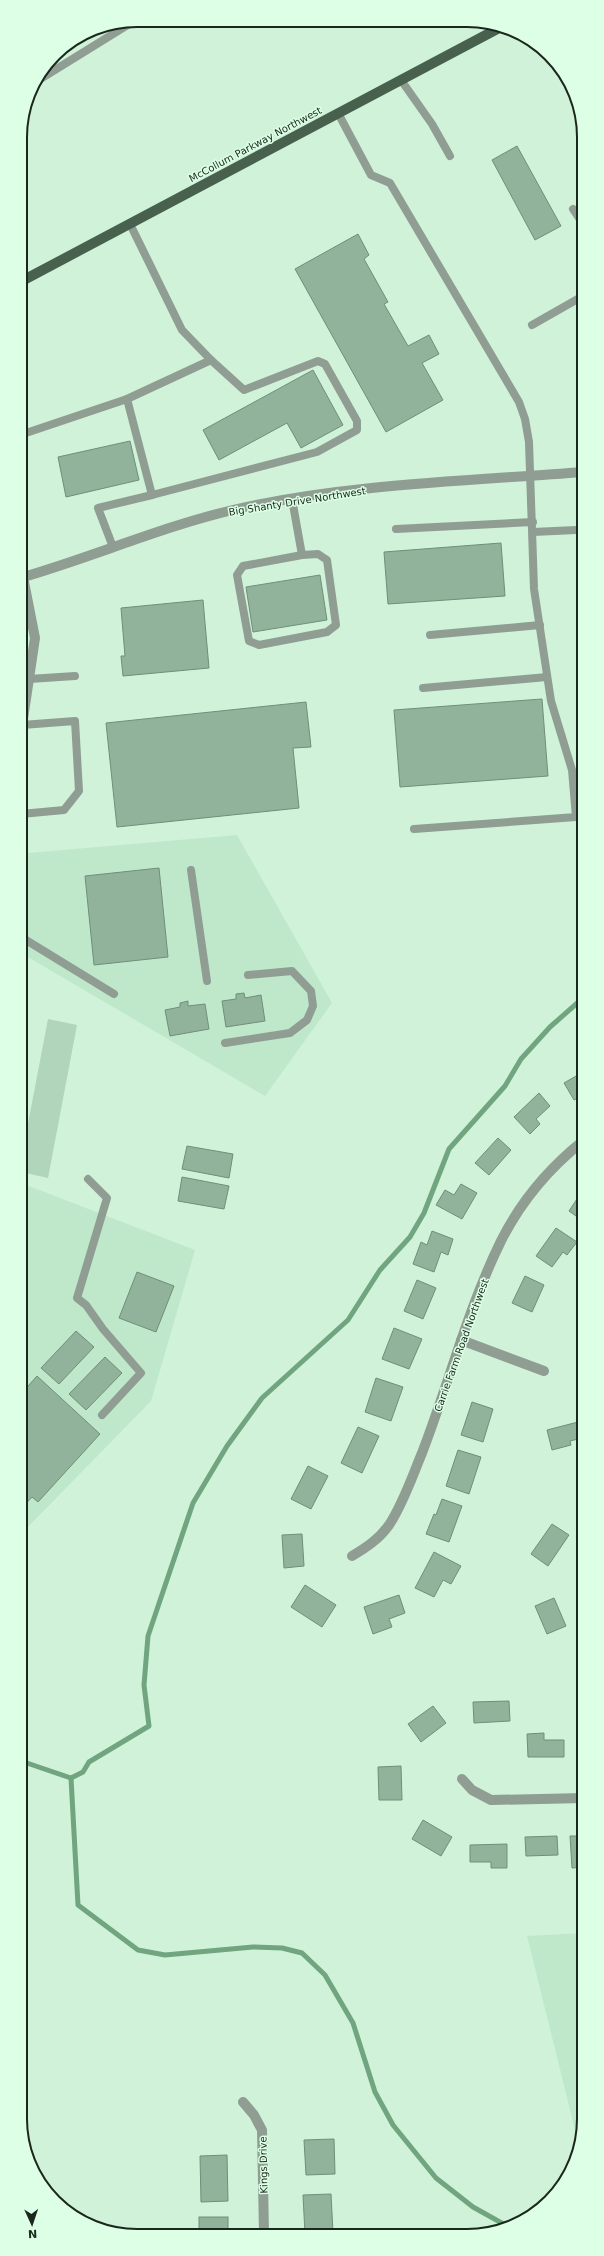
<svg xmlns="http://www.w3.org/2000/svg" width="604" height="2256" viewBox="0 0 604 2256" font-family="'DejaVu Sans',sans-serif">
<style>
.built{fill:#bfe8ca}
.green{fill:#b0d5ba}
.lines{fill:none;stroke-linecap:round;stroke-linejoin:round}
.stream{stroke:#70a580;stroke-width:5}
.building{fill:#92b39b;stroke:#6f8f78}
.service{stroke:#8f9d93;stroke-width:8}
.minor{stroke:#8f9d93;stroke-width:10}
.tertiary{stroke:#8f9d93;stroke-width:10}
.primary{stroke:#47614e;stroke-width:10}
.labels{text-anchor:middle;stroke-width:3;stroke-linejoin:round;paint-order:stroke}
.street-label{font-size:10px;fill:#1a271e;stroke:#dcffe5}
.rim{fill:none;stroke:#1a271e;stroke-width:2}
</style>
<rect width="100%" height="100%" fill="#cff2d8"/>
<g class="built">
<path d="M237,835L332,1003L265,1096L21,953V909L28,853Z"/>
<path d="M21,1183L195,1250L151,1401L21,1534Z"/>
<path d="M584,1933V2126L579,2146L527,1936Z"/>
</g>
<path class="green" d="M48,1019L77,1025L48,1178L21,1172V1160Z"/>
<g class="lines">
<g class="stream">
<path d="M21,1761L71,1778L83,1772L89,1762L149,1726L144,1685L148,1636L193,1503L227,1446L262,1398L348,1320L380,1270L410,1237L424,1213L449,1149L505,1086L521,1059L550,1027L583,998"/>
<path d="M71,1778L78,1905L138,1950L165,1955L253,1947L282,1948L302,1953L325,1975L353,2023L375,2092L393,2125L436,2178L473,2207L509,2227"/>
</g>
</g>
<g class="building">
<path d="M517,146L561,226L535,240L492,160Z"/>
<path d="M358,234L369,255L364,259L388,302L384,304L408,346L429,335L439,354L422,363L443,400L386,432L295,269Z"/>
<path d="M313,370L343,425L301,448L287,423L219,460L203,430Z"/>
<path d="M130,441L139,480L66,497L58,457Z"/>
<path d="M501,543L505,596L388,604L384,552Z"/>
<path d="M320,575L327,620L253,632L246,587Z"/>
<path d="M203,600L209,668L123,676L121,656H125L121,608Z"/>
<path d="M542,699L548,776L400,787L394,710Z"/>
<path d="M306,702L311,747L293,748L299,808L117,827L106,723Z"/>
<path d="M159,868L168,957L94,965L85,876Z"/>
<path d="M244,993L245,998L261,995L265,1021L226,1027L222,1001L236,999V994Z"/>
<path d="M188,1001V1006L205,1004L209,1029L170,1036L165,1010L180,1007V1003Z"/>
<path d="M583,1072V1095L574,1100L564,1083Z"/>
<path d="M539,1093L550,1106L536,1119L540,1124L530,1134L514,1117Z"/>
<path d="M498,1138L511,1150L489,1175L475,1163Z"/>
<path d="M187,1146L233,1154L229,1178L182,1169Z"/>
<path d="M182,1177L229,1186L224,1209L178,1201Z"/>
<path d="M461,1184L477,1193L462,1219L436,1205L445,1190L454,1195Z"/>
<path d="M583,1190V1221L569,1211Z"/>
<path d="M556,1228L577,1242L567,1255L563,1252L552,1267L536,1256Z"/>
<path d="M432,1231L453,1239L448,1255L441,1252L434,1272L413,1264L421,1242L427,1245Z"/>
<path d="M137,1272L174,1286L156,1332L119,1318Z"/>
<path d="M525,1276L544,1285L532,1312L512,1303Z"/>
<path d="M417,1280L436,1288L423,1319L404,1311Z"/>
<path d="M394,1328L422,1339L409,1369L382,1359Z"/>
<path d="M76,1331L94,1347L59,1384L41,1368Z"/>
<path d="M105,1357L122,1373L86,1410L69,1394Z"/>
<path d="M37,1376L100,1434L38,1502L32,1497L21,1509V1394Z"/>
<path d="M376,1378L403,1387L391,1421L365,1412Z"/>
<path d="M472,1402L493,1409L483,1442L461,1435Z"/>
<path d="M578,1422L582,1438L570,1441L571,1445L552,1450L547,1430Z"/>
<path d="M358,1427L379,1436L362,1473L341,1463Z"/>
<path d="M458,1450L481,1457L469,1494L446,1486Z"/>
<path d="M308,1466L328,1476L311,1509L291,1499Z"/>
<path d="M442,1499L462,1506L449,1542L426,1534L434,1514L436,1515Z"/>
<path d="M552,1524L569,1535L548,1566L531,1554Z"/>
<path d="M302,1534L304,1566L284,1568L282,1535Z"/>
<path d="M434,1552L461,1566L451,1584L443,1580L434,1597L415,1588Z"/>
<path d="M305,1585L336,1605L322,1627L291,1607Z"/>
<path d="M399,1595L405,1613L389,1619L392,1627L373,1634L364,1607Z"/>
<path d="M554,1598L566,1626L547,1634L535,1606Z"/>
<path d="M509,1701L510,1721L474,1723L473,1702Z"/>
<path d="M433,1706L446,1723L421,1742L408,1724Z"/>
<path d="M544,1733V1740H564V1757H528L527,1734Z"/>
<path d="M577,1741H584V1760L577,1761Z"/>
<path d="M401,1766L402,1800H379L378,1767Z"/>
<path d="M423,1820L452,1837L441,1856L412,1839Z"/>
<path d="M557,1836L558,1855L526,1856L525,1837Z"/>
<path d="M570,1836H584V1867L572,1868Z"/>
<path d="M507,1844V1868H491V1862H470V1845Z"/>
<path d="M334,2139L335,2174L306,2175L304,2140Z"/>
<path d="M227,2155L228,2201L201,2202L200,2156Z"/>
<path d="M331,2194L333,2233L305,2234L303,2195Z"/>
<rect x="199" y="2217" width="29" height="17"/>
</g>
<g class="lines">
<g class="service">
<path d="M401,80L432,124L450,156"/>
<path d="M37,81L134,21"/>
<path d="M338,113L371,175L390,183L519,402L525,419L529,442L534,589L551,701L572,770L576,817L414,829"/>
<path d="M573,209L583,224"/>
<path d="M532,325L583,296"/>
<path d="M20,435L127,399"/>
<path d="M152,495L317,452L357,430V421L325,364L318,361L244,390L211,360"/>
<path d="M292,499L302,555L243,566L237,575L249,641L259,645L327,632L336,625L327,560L318,554L302,555"/>
<path d="M396,529L533,522"/>
<path d="M533,532L576,530"/>
<path d="M113,547L98,508L152,495L127,399L211,360L182,330L130,224"/>
<path d="M430,635L540,625"/>
<path d="M29,679L75,676"/>
<path d="M423,688L547,677"/>
<path d="M21,814L64,810L79,791L75,721L22,725"/>
<path d="M191,870L207,981"/>
<path d="M21,937L114,994"/>
<path d="M225,1043L290,1033L307,1020L313,1006L311,991L292,971L248,975"/>
<path d="M88,1179L107,1198L77,1298L86,1305L103,1329L141,1373L102,1415"/>
</g>
<g class="minor">
<path d="M20,739L35,638L23,577"/>
<path d="M461,1340L544,1371"/>
<path d="M352,1556C367,1547 379,1539 389,1525C403,1504 412,1477 422,1453C449,1383 468,1308 501,1241C521,1201 548,1169 583,1141"/>
<path d="M462,1779L472,1790L491,1800L584,1798"/>
<path d="M243,2102L254,2115L262,2130L264,2234"/>
</g>
<path class="tertiary" d="M20,578C93,557 163,526 237,509C350,484 468,481 583,472"/>
<path class="primary" d="M20,282L501,27"/>
</g>
<g class="labels">
<g class="street-label">
<text transform="translate(255 144) rotate(-28)" y="4">McCollum Parkway Northwest</text>
<text transform="translate(297 501) rotate(-9)" y="4">Big Shanty Drive Northwest</text>
<text transform="translate(461 1345) rotate(-70)" y="4">Carrie Farm Road Northwest</text>
<text transform="translate(263 2165) rotate(-91)" y="4">Kings Drive</text>
</g>
</g>
<path d="M0 0H604V2256H0ZM137 27H467A110 110 0 0 1 577 137V2119A110 110 0 0 1 467 2229H137A110 110 0 0 1 27 2119V137A110 110 0 0 1 137 27Z" fill="#dcffe5" fill-rule="evenodd"/>
<path class="rim" d="M137 27H467A110 110 0 0 1 577 137V2119A110 110 0 0 1 467 2229H137A110 110 0 0 1 27 2119V137A110 110 0 0 1 137 27Z"/>
<g transform="translate(32 2224) rotate(177)" stroke="#dcffe5" stroke-width="3" paint-order="stroke">
<path d="M0-3L7 15L0 10L-7 15Z" fill="#1a271e"/>
<text y="-6" font-size="11" font-weight="bold" text-anchor="middle" fill="#1a271e">N</text>
</g>
</svg>
